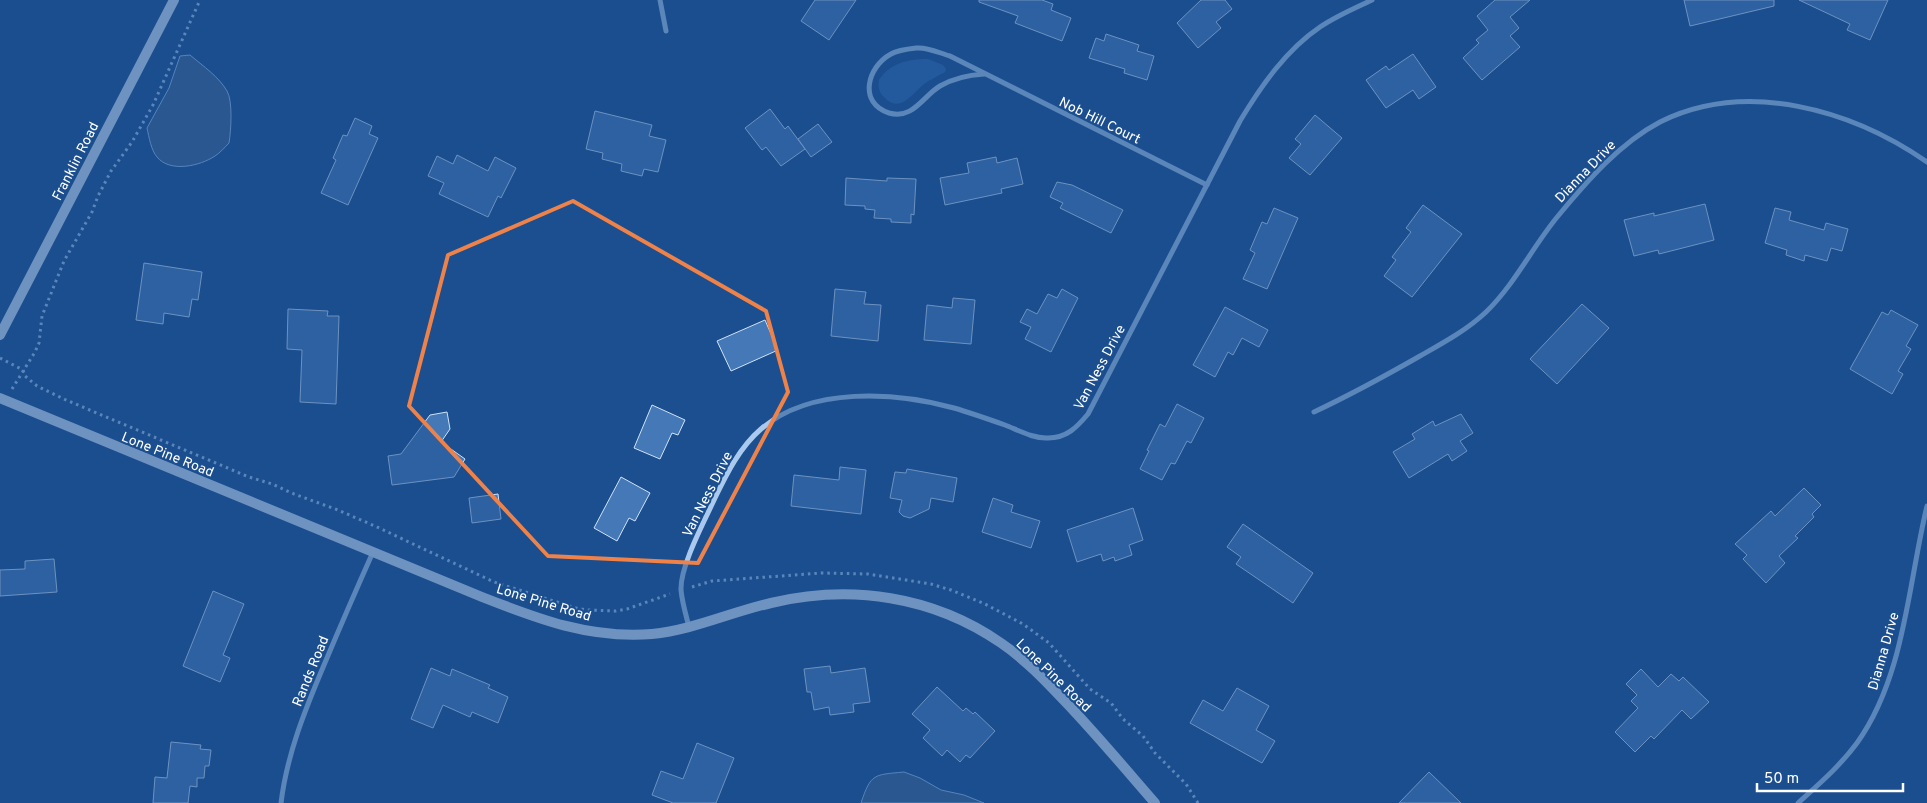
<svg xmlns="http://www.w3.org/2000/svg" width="1927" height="803" viewBox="0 0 1927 803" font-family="Overpass,sans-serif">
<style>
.green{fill:#2e69ad}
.water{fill:#3c6290;stroke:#9cc4f0}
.building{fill:#4478b7;stroke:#cfe3fa}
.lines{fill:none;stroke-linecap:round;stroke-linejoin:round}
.path{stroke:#a9c9ee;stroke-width:3;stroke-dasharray:2.5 4;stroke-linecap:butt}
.street{stroke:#a9c9ee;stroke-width:5}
.secondary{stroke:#d6e6fa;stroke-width:10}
.marked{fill:none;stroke:#ee8249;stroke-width:4;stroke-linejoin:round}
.labels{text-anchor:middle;stroke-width:4;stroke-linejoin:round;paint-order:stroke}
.street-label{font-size:14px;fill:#fff;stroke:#1b4f8f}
</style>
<rect width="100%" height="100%" fill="#1b4f8f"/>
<path class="green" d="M928,59L943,65L946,69L945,72C938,76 931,79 924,84C914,92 900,114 885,98C879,93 878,87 879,80C890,63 908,59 928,59Z"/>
<g class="water">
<path d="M190,55C203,66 219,77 227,91C233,101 231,131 229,143C225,147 220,153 215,156C200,166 170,173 157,157C151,150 149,137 147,128L169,88L180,56Z"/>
<path d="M904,772L920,778L941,790L964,795L984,803H861C871,773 874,775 904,772Z"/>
</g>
<g class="building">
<path d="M815,0H856L829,40L801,21Z"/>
<path d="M979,0H1042L1053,4L1051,10L1071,18L1062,41L1015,23L1018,16L979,2Z"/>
<path d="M1201,0H1225L1232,9L1216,22L1221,28L1198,48L1177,23Z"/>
<path d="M1495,0H1530L1510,17L1519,28L1510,36L1520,47L1482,80L1463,58L1479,43L1476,40L1488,30L1477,16Z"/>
<path d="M1684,0H1774V6L1690,26Z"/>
<path d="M1799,0H1888L1870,40L1847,30L1850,24Z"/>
<path d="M1106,34L1139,45L1137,51L1154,56L1147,80L1124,73L1125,69L1089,58L1096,38L1104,41Z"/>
<path d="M1413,54L1436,87L1419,99L1413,90L1386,108L1366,80L1386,66L1389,70Z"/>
<path d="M770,109L785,129L788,126L805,149L781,166L766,147L762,150L745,128Z"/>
<path d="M595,111L652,125L649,136L666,140L658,172L644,169L642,176L621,171L622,164L602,159L603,153L586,149Z"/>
<path d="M1315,115L1342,138L1310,175L1289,158L1301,144L1295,139Z"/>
<path d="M355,118L372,126L369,134L378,138L348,205L321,193L336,160L333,158L343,135L347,136Z"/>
<path d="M818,124L832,142L811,157L798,139Z"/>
<path d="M457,155L488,171L495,157L516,168L501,198L498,196L488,217L439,194L444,183L428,176L437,156L453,164Z"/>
<path d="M996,157L997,163L1017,158L1023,184L1001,189L1002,193L945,205L940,178L969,173L967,163Z"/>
<path d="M846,178L887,181V178L916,179L914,215L911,214V223L891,222V219L874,218L875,210L865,209V206L845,205Z"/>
<path d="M1057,182L1072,185L1123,210L1111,233L1060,208L1063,203L1050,197Z"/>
<path d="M1705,204L1714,240L1659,254L1658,250L1634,256L1624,220L1654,213V216Z"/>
<path d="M1423,205L1462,234L1412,297L1384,276L1396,260L1392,257L1411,232L1406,228Z"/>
<path d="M1274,208L1298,218L1267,289L1243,279L1255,253L1250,250L1262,222L1267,224Z"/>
<path d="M1775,208L1791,212L1789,220L1824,230L1826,223L1848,229L1842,251L1831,248L1827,261L1805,255L1804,261L1786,255L1787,250L1765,243Z"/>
<path d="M144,263L202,272L198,300L192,299L189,317L164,313L163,324L136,320Z"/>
<path d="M835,289L866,292L864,304L881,305L878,341L831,336Z"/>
<path d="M1062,289L1078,298L1051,352L1025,339L1031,327L1020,322L1027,309L1037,314L1048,294L1057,298Z"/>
<path d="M953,298L975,300L971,344L924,340L927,305L952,308Z"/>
<path d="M1582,304L1609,328L1557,384L1530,359Z"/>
<path d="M1225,307L1268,330L1259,347L1242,338L1233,355L1228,352L1215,377L1193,365Z"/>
<path d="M288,309L328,311L327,316H339L336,404L300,402L302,350L287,349Z"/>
<path d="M1891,310L1918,325L1906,346L1911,349L1898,371L1903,374L1892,394L1850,369L1882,312L1888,315Z"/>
<path d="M765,320L778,350L731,371L717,341Z"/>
<path d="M1177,404L1204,418L1191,443L1187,441L1175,464L1171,463L1162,480L1140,469L1149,451L1147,450L1160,424L1165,427Z"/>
<path d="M652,405L685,420L678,435L672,433L660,459L634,448Z"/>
<path d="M447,412L450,429L441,442L465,459L454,477L392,485L388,456L401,454L430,415Z"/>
<path d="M1461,414L1473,433L1460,441L1467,451L1452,461L1448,454L1409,478L1393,452L1415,439L1412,434L1433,421L1435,426Z"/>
<path d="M840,467L866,470L861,514L791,506L794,475L839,480Z"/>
<path d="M907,469L957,478L953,502L931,498L929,509L910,518L903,516L899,512L902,500L890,498L895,472L906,473Z"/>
<path d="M621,477L650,493L635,521L629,518L617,541L594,528Z"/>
<path d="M1804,488L1821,505L1812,514L1814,517L1795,536L1798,538L1779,556L1785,563L1766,583L1743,559L1747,555L1735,544L1771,511L1775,516Z"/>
<path d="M498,494L501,519L472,523L469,498Z"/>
<path d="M993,498L1013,505L1011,512L1040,521L1031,548L982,532Z"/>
<path d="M1133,508L1143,540L1129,545L1132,555L1115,561L1114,557L1103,561L1101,554L1077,562L1067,530Z"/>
<path d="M1243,524L1313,573L1293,603L1236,564L1241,557L1227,547Z"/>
<path d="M54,559L57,592L0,596V570L25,569V561Z"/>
<path d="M213,591L244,604L223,655L230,658L220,682L183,666Z"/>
<path d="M830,666L831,673L865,668L870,702L853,704L854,712L830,715L829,707L814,710L811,692H807L804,669Z"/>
<path d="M431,668L450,676L452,669L490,685L488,688L508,697L498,723L472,712L470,717L443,705L433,728L411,719Z"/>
<path d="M1641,669L1658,687L1671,674L1679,681L1683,677L1709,702L1691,719L1682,710L1654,739L1651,736L1635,752L1615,732L1638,708L1631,701L1637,695L1626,684Z"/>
<path d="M937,687L963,711L966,708L973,714L975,712L995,731L970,758L966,755L960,762L947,750L942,756L923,738L930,730L912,714Z"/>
<path d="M1237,688L1269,706L1256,730L1275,741L1262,763L1190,723L1203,700L1223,711Z"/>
<path d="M171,742L201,745L200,749L211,750L209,766H205L204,778H197V787L190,786L188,803H153L155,777L167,778Z"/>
<path d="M697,743L734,758L716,803H673L652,795L661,771L683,779Z"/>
<path d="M1429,772L1461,803H1399Z"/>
</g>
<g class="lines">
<g class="path">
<path d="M0,358L23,370L25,376L37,386L66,400L249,477L272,484L294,494L338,510L377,527L494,582L576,608L587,610L616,611L627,609L670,594"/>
<path d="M12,389L35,352L39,343L42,316L64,261L92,212L98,196L111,171L132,142L153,105L200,0"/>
<path d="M692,587L712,581L822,573L868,574L931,584L951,590L985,604L1023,624L1049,643L1090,689L1111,703L1123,719L1143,736L1155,753L1186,784L1198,803"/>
</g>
<g class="street">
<path d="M660,0L666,31"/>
<path d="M984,74C968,75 954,78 940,86C923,96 913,120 889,113C858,103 867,67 891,54C898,50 908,49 917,48C928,47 939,53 950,56L1207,185"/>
<path d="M1314,412C1350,395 1385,376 1420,356C1443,343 1467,330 1486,312C1515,284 1533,246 1558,216C1587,181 1620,143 1660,122C1747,79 1852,110 1927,162"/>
<path d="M689,627C686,615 682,602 681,590C680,566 705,520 715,498C727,473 740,447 761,429C811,386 896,392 954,408C971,413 988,419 1005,425C1018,430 1034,439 1048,438C1067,438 1077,427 1088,414L1240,121C1261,86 1286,50 1320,27C1336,16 1355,8 1372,0"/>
<path d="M281,803C287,754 305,710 324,665C340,627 356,590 373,552"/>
<path d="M1798,803C1819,784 1840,766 1857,743C1905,676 1908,584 1927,506"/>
</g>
<g class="secondary">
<path d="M0,335L174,0"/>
<path d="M0,398L482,597C538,619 590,639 652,634C693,630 731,612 771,603C851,584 933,596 1001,643C1029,662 1051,687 1074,711C1102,741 1128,772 1155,803"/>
</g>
</g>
<path d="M0 0H1927V803H0ZM573,201L766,311L788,392L698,563L548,556L409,406L448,255Z" fill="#1b4f8f" fill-opacity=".55" fill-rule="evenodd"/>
<path class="marked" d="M573,201L766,311L788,392L698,563L548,556L409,406L448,255Z"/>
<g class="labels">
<g class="street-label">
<text transform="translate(1100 120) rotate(26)" y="5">Nob Hill Court</text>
<text transform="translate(75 161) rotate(-63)" y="5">Franklin Road</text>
<text transform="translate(1585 171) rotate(-46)" y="5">Dianna Drive</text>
<text transform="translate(1099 367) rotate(-62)" y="5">Van Ness Drive</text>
<text transform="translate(168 454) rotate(22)" y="5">Lone Pine Road</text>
<text transform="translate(707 494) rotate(-63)" y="5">Van Ness Drive</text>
<text transform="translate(544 602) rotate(17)" y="5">Lone Pine Road</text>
<text transform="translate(1883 651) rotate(-74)" y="5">Dianna Drive</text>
<text transform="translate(310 671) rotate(-68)" y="5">Rands Road</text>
<text transform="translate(1054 675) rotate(44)" y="5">Lone Pine Road</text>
</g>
</g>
<path d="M1757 783v8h146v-8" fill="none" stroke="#ffffff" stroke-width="2.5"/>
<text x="1764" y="783" font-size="15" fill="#ffffff" stroke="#1b4f8f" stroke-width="4" paint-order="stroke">50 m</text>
</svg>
